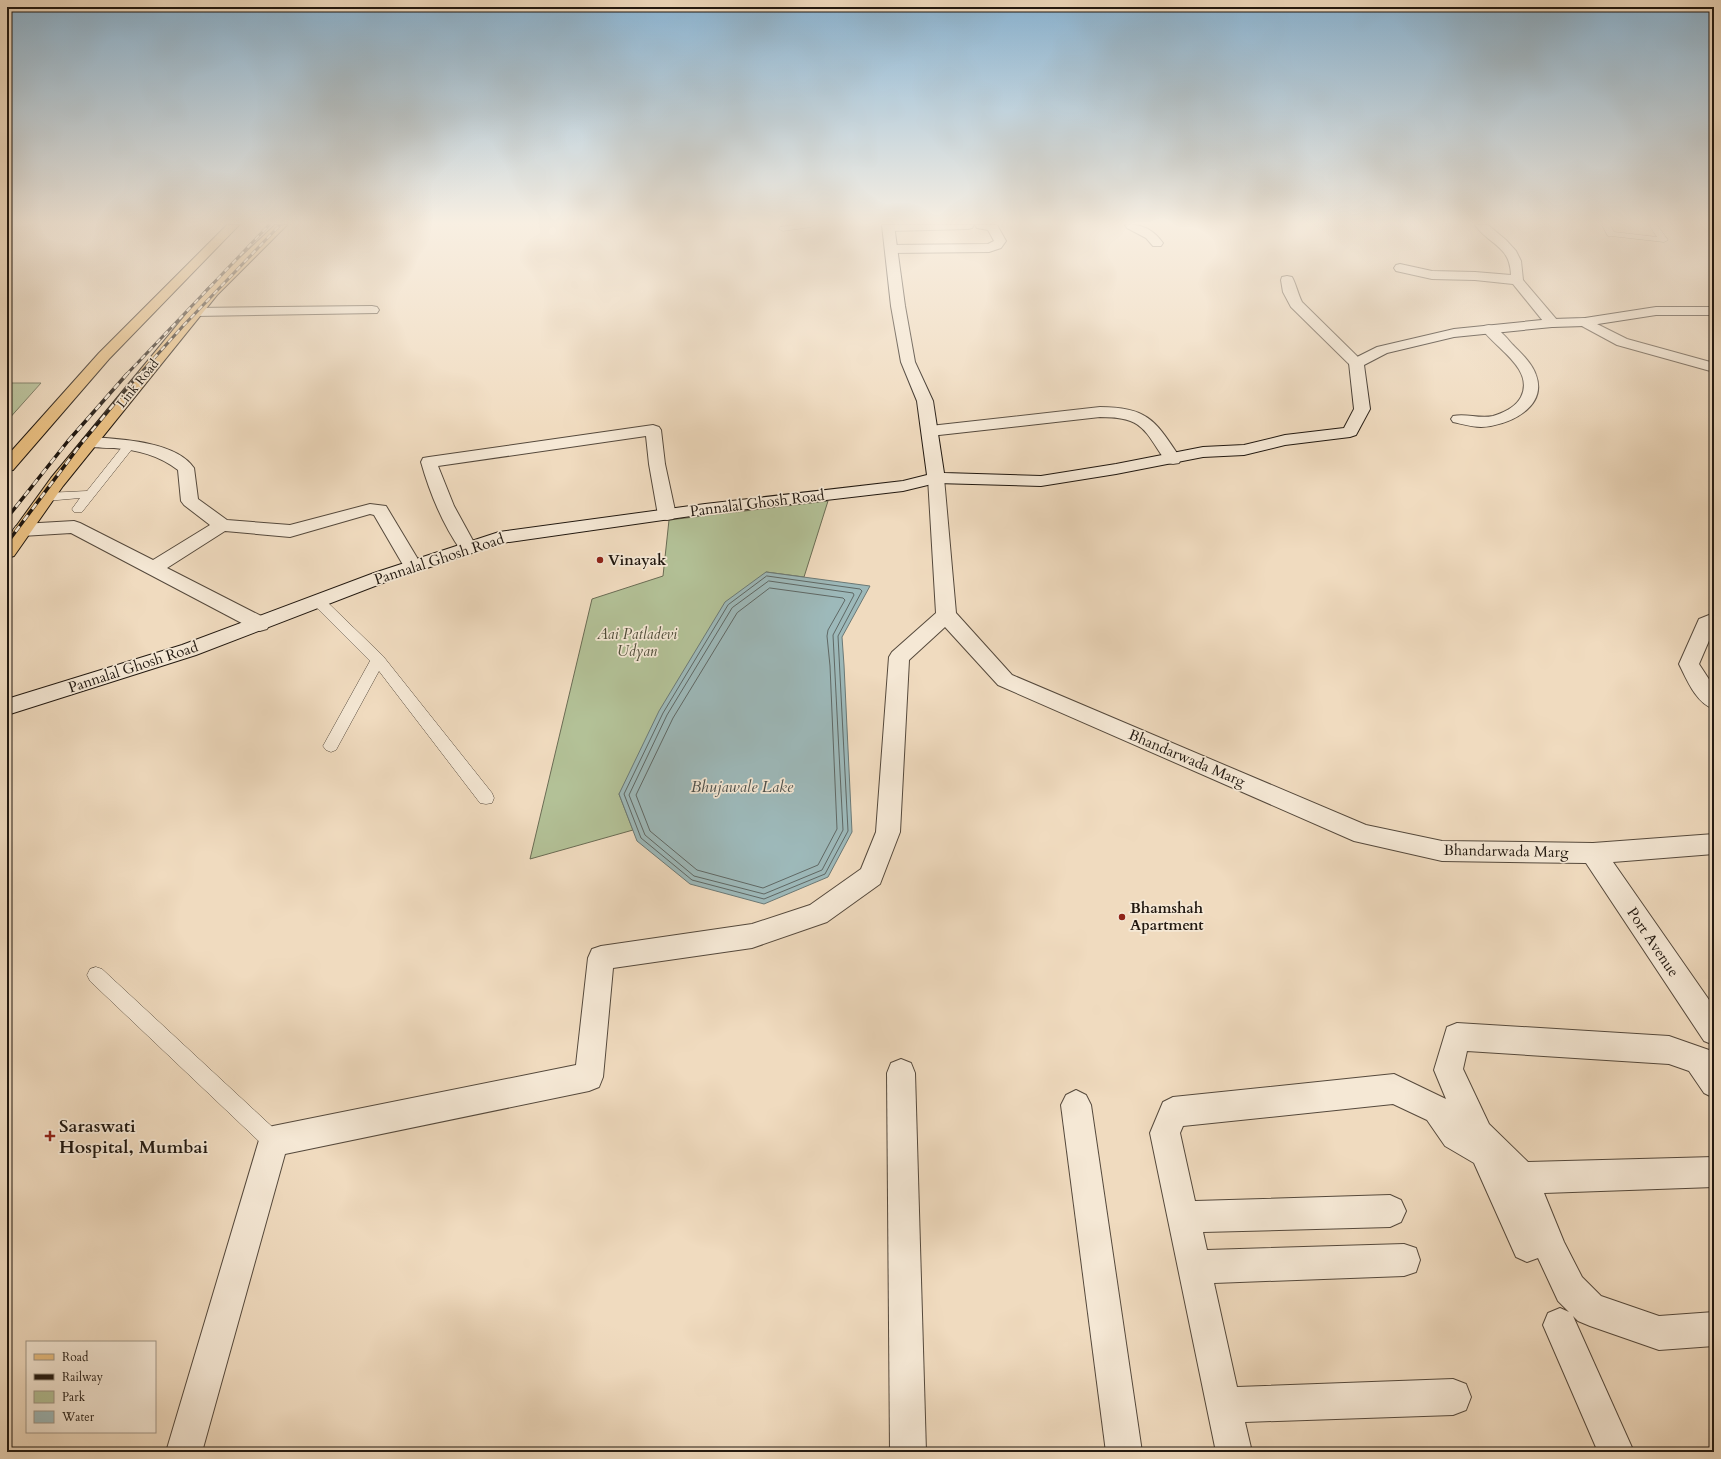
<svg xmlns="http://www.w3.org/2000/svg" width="1721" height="1459" viewBox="0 0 1721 1459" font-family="Cardo,serif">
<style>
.green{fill:#b3c197;stroke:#6a6c54}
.water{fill:#9db9ba;stroke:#6b7976}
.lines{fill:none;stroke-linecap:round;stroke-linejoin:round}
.shore{stroke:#5f6865;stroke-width:1}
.lane-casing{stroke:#55493c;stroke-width:1}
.street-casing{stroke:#55493c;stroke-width:2}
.secondary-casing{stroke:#211810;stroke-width:2}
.primary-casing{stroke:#211810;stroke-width:2}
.lane{fill:#f5e8d5;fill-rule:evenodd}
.street{fill:#f5e8d5;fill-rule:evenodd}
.secondary{fill:#f5e8d5;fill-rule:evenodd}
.primary{fill:#e8be80;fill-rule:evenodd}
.rail-far1-casing{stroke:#211810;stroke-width:3}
.rail-casing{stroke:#211810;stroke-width:3.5}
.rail-far1{stroke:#f5e8d5;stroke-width:2;stroke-dasharray:5.5;stroke-linecap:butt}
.rail{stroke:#f5e8d5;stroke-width:2.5;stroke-dasharray:7;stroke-linecap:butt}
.poi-dot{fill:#8f2418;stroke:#f5e8d5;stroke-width:1.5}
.labels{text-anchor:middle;stroke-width:3.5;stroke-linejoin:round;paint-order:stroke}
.far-street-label{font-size:13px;fill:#211810;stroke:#f5e8d5}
.street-label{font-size:15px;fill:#211810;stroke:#f5e8d5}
.poi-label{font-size:15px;font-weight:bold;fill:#211810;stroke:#f5e8d5;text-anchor:start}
.park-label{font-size:15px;font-style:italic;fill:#4d4b38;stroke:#f5e8d5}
.water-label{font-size:16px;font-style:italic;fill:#4c504c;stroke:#f5e8d5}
.near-poi-label{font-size:18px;font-weight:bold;fill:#211810;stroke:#f5e8d5;text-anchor:start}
</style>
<rect width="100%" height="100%" fill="#f0dbbf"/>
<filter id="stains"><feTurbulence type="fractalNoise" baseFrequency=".005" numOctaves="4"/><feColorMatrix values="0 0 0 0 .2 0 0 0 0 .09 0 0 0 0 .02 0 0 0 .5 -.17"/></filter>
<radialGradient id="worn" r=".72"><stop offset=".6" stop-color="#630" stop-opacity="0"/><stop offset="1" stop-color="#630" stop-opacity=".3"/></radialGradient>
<g class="green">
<path d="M7,383H41L7,421Z"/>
<path d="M828,501L804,577L766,572L619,794L633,830L530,859L592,599L663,576L669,520Z"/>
</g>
<path class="water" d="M766,572L870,586L842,637L844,665L852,832L828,877L764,904L690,884L637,841L619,794L659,711L725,602Z"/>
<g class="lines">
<g class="shore">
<path d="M767,576L860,589L862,591L838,636L848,831L825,874L764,899L692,880L641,838L624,794L663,713L728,605Z"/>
<path d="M769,581L853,593L854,595L833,635L843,830L822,870L764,894L694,876L645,835L629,795L667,715L732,608Z"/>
<path d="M770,588L843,598L845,600L828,630L827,636L830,666L837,829L818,865L763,888L697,870L650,831L636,795L673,718L737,613Z"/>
</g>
<defs>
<g id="lane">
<path d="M796,225H815L811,227L783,231L779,229L780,227Z"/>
<path d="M1602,225H1610L1614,232L1657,237L1649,225H1657L1668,240L1664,242L1611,236H1608Z"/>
<path d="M130,441L136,444L82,512H74L72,509L80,498L46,501L42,500L40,497L42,494L46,493L87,491L126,442Z"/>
<path d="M318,597L323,598L383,656L492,793L494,798L492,803L486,804L480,803L379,671L336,750L331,752L326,750L323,746L370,661L313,604L311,601L313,598Z"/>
<path d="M96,967L102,969L280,1134L283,1141L280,1148L273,1151L266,1148L90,981L87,975L90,969Z"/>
</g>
<g id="street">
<path d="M885,225H974L972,228L968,229L889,231L885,230L883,227Z"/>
<path d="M975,225H997L1006,241L1001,248L989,252L891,253L887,252L885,249L887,246L891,245L988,244L994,241L988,230L977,228Z"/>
<path d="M1125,225C1141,223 1154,230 1163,243L1161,246H1153L1146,238L1127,228Z"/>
<path d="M1475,225H1488L1506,240L1516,251L1521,261L1523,280L1557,320L1559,323L1557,326L1552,327L1547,326L1513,284L1475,280L1432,279L1396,271L1394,268L1396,265L1400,264L1432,271L1475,272L1511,275C1510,245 1489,245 1475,225Z"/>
<path d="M1287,276L1292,277C1296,284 1298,294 1302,302L1361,360L1363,363L1361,366L1356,367L1351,366L1291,307L1283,292L1281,280L1282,277Z"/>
<path d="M372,306L377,307L379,310L377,313L195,316L190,315L188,312L190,309L195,308Z"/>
<path d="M1585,318L1627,339L1714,363V372L1617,345L1580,325L1578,322L1580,319Z"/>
<path d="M1489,325C1498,327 1506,337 1512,344C1521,353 1532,363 1536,375C1548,408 1507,426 1481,427C1472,427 1462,424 1453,422L1451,419L1453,416C1466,413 1479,419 1493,416C1503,413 1516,407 1521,397C1535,369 1495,348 1482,329L1484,326Z"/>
<path d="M1100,407C1149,407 1156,422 1181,459L1179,463L1173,464L1167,463C1144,430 1144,417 1100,417L930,436L924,434L922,431L924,428L930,426Z"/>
<path d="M653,425L659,427L661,430L665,464L676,515L673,519L667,520L661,519L658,515L649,464L646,436L438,466L454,506L477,548L474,552L468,554L462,552C443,525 430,494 421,462L423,458L429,457Z"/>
<path d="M89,437C119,439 176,441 194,468L198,499L227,520L290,525L370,504L386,506L422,566L420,570L413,572L406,570L374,515L370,514L290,537L225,531L167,568L267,619L270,624L267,629L260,631L253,629L71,533L22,536L16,534L13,530L16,526L22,524L74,521L80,523L153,560L210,525L184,505L181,501L178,470C158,455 138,450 114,448C104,448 93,448 83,445L81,442L83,439Z"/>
<path d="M936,473L942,474L944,478L956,613L1012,675L1366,825L1442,841L1593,843L1714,834V854L1613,862L1714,1007V1045L1704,1041L1586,863L1442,861L1354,841L998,685L945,627L909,660L900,832L880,884L827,922L752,948L613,968L603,1077L599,1087L589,1091L285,1154L202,1452H166L262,1130L273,1126L576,1065L588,958L592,949L601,946L752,924L810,905L861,869L876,832L889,657L892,652L936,613L928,478L930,474Z"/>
<path d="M1714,613V629L1699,664L1714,687V709C1696,703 1687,680 1679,664L1699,619Z"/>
<path d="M1457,1023L1669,1036L1709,1050L1714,1057V1098L1704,1093L1689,1071L1669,1064L1467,1051L1463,1069L1489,1124L1528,1162L1714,1157V1187L1544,1193L1564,1242L1582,1277L1601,1296L1659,1316L1714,1312V1346L1659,1350L1590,1326L1578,1321L1573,1316L1634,1452H1598L1543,1325L1548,1313L1560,1308L1569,1312L1558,1301L1538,1258L1527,1262L1516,1257L1474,1163L1445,1146L1427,1120L1393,1104L1183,1126L1180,1133L1195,1201L1390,1195L1401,1200L1406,1211L1401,1222L1390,1227L1203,1232L1207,1250L1404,1244L1416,1248L1420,1260L1416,1272L1404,1276L1214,1283L1237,1387L1453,1379L1466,1384L1471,1397L1466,1410L1453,1415L1245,1422L1252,1452H1216L1150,1133L1163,1102L1173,1097L1394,1074L1446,1099L1434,1070L1447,1027Z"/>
<path d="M901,1059L911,1063L915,1073L926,1452H890L887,1073L891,1063Z"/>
<path d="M1076,1090L1086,1095L1091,1105L1142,1452H1106L1061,1105L1066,1095Z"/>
</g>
<path id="secondary" d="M882,225H894L905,306L915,362L933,401L944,473L1041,476L1116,464L1203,447L1244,445L1285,435L1344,428L1354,409L1349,363L1351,360L1377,347L1454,329L1552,319L1585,318L1656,307H1714V315H1656L1585,326L1552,327L1454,337L1387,353L1364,365L1370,409L1356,435L1350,437L1285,445L1244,455L1203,457L1116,474L1041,486L936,483L903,491L705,514L502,543L388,581L196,655L7,715V699L182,645L374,573L499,532L705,504L903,481L927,475L917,401L901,362L891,306Z"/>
<g id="primary">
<path d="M227,225H239L109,359L13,470L7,471V456L99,353Z"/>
<path d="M275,225H287L217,295L63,486L14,556L7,558V539L51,478L207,289Z"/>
</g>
</defs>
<use href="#lane" class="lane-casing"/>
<use href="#street" class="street-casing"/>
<use href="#secondary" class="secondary-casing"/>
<use href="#primary" class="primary-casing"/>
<use href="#lane" class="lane"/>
<use href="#street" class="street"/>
<use href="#secondary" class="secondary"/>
<use href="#primary" class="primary"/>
<defs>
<g id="rail-far1">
<path d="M126,375L269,225"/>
<path d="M139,375L183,326L280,225"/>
</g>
<g id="rail">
<path d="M7,518L68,441L127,374"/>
<path d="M7,543L80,445L139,374"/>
</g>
</defs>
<use href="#rail-far1" class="rail-far1-casing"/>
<use href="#rail" class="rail-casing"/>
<use href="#rail-far1" class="rail-far1"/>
<use href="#rail" class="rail"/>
</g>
<linearGradient id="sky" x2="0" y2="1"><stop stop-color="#8ab6d6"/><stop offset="0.52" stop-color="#f8efe2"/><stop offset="1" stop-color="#f8efe2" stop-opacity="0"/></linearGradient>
<rect width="1721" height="429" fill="url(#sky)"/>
<g class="poi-dot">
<circle cx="600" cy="560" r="4"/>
<circle cx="1122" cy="917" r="4"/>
<path d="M48 1130h4v4h4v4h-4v4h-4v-4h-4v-4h4z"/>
</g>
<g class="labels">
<g class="far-street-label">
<text transform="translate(137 383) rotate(-51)" y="5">Link Road</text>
</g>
<g class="street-label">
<text transform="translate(757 503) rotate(-7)" y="5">Pannalal Ghosh Road</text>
<text transform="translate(439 559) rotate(-18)" y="5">Pannalal Ghosh Road</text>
<text transform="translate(133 667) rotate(-18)" y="5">Pannalal Ghosh Road</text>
<text transform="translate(1187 758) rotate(23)" y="5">Bhandarwada Marg</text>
<text transform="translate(1506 851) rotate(1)" y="5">Bhandarwada Marg</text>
<text transform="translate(1653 942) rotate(56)" y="5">Port Avenue</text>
</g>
<g class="poi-label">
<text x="608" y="565">Vinayak</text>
<text x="1130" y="913">Bhamshah<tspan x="1130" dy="17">Apartment</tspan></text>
</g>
<g class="park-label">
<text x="637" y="639">Aai Patladevi<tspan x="637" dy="17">Udyan</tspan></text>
</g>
<g class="water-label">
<text x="742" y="792">Bhujawale Lake</text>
</g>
<g class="near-poi-label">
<text x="59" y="1132">Saraswati<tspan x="59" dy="21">Hospital, Mumbai</tspan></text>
</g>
</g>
<rect width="1721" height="1459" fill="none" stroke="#f0dbbf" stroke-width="24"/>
<rect x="8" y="8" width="1705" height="1443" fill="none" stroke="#211810" stroke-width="2"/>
<rect x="12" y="12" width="1697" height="1435" fill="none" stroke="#211810"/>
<rect x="26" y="1341" width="130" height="92" fill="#f5e8d5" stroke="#a09586"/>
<rect x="34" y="1354" width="20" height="6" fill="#e8be80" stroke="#a09586"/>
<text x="62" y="1361" font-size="12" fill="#211810">Road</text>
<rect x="34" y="1374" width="20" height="6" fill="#211810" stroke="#a09586"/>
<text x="62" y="1381" font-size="12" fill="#211810">Railway</text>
<rect x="34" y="1391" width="20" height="12" fill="#b3c197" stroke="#a09586"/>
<text x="62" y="1401" font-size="12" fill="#211810">Park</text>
<rect x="34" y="1411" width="20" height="12" fill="#9db9ba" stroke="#a09586"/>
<text x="62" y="1421" font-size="12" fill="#211810">Water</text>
<rect width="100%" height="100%" filter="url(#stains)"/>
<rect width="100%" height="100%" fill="url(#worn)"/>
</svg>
